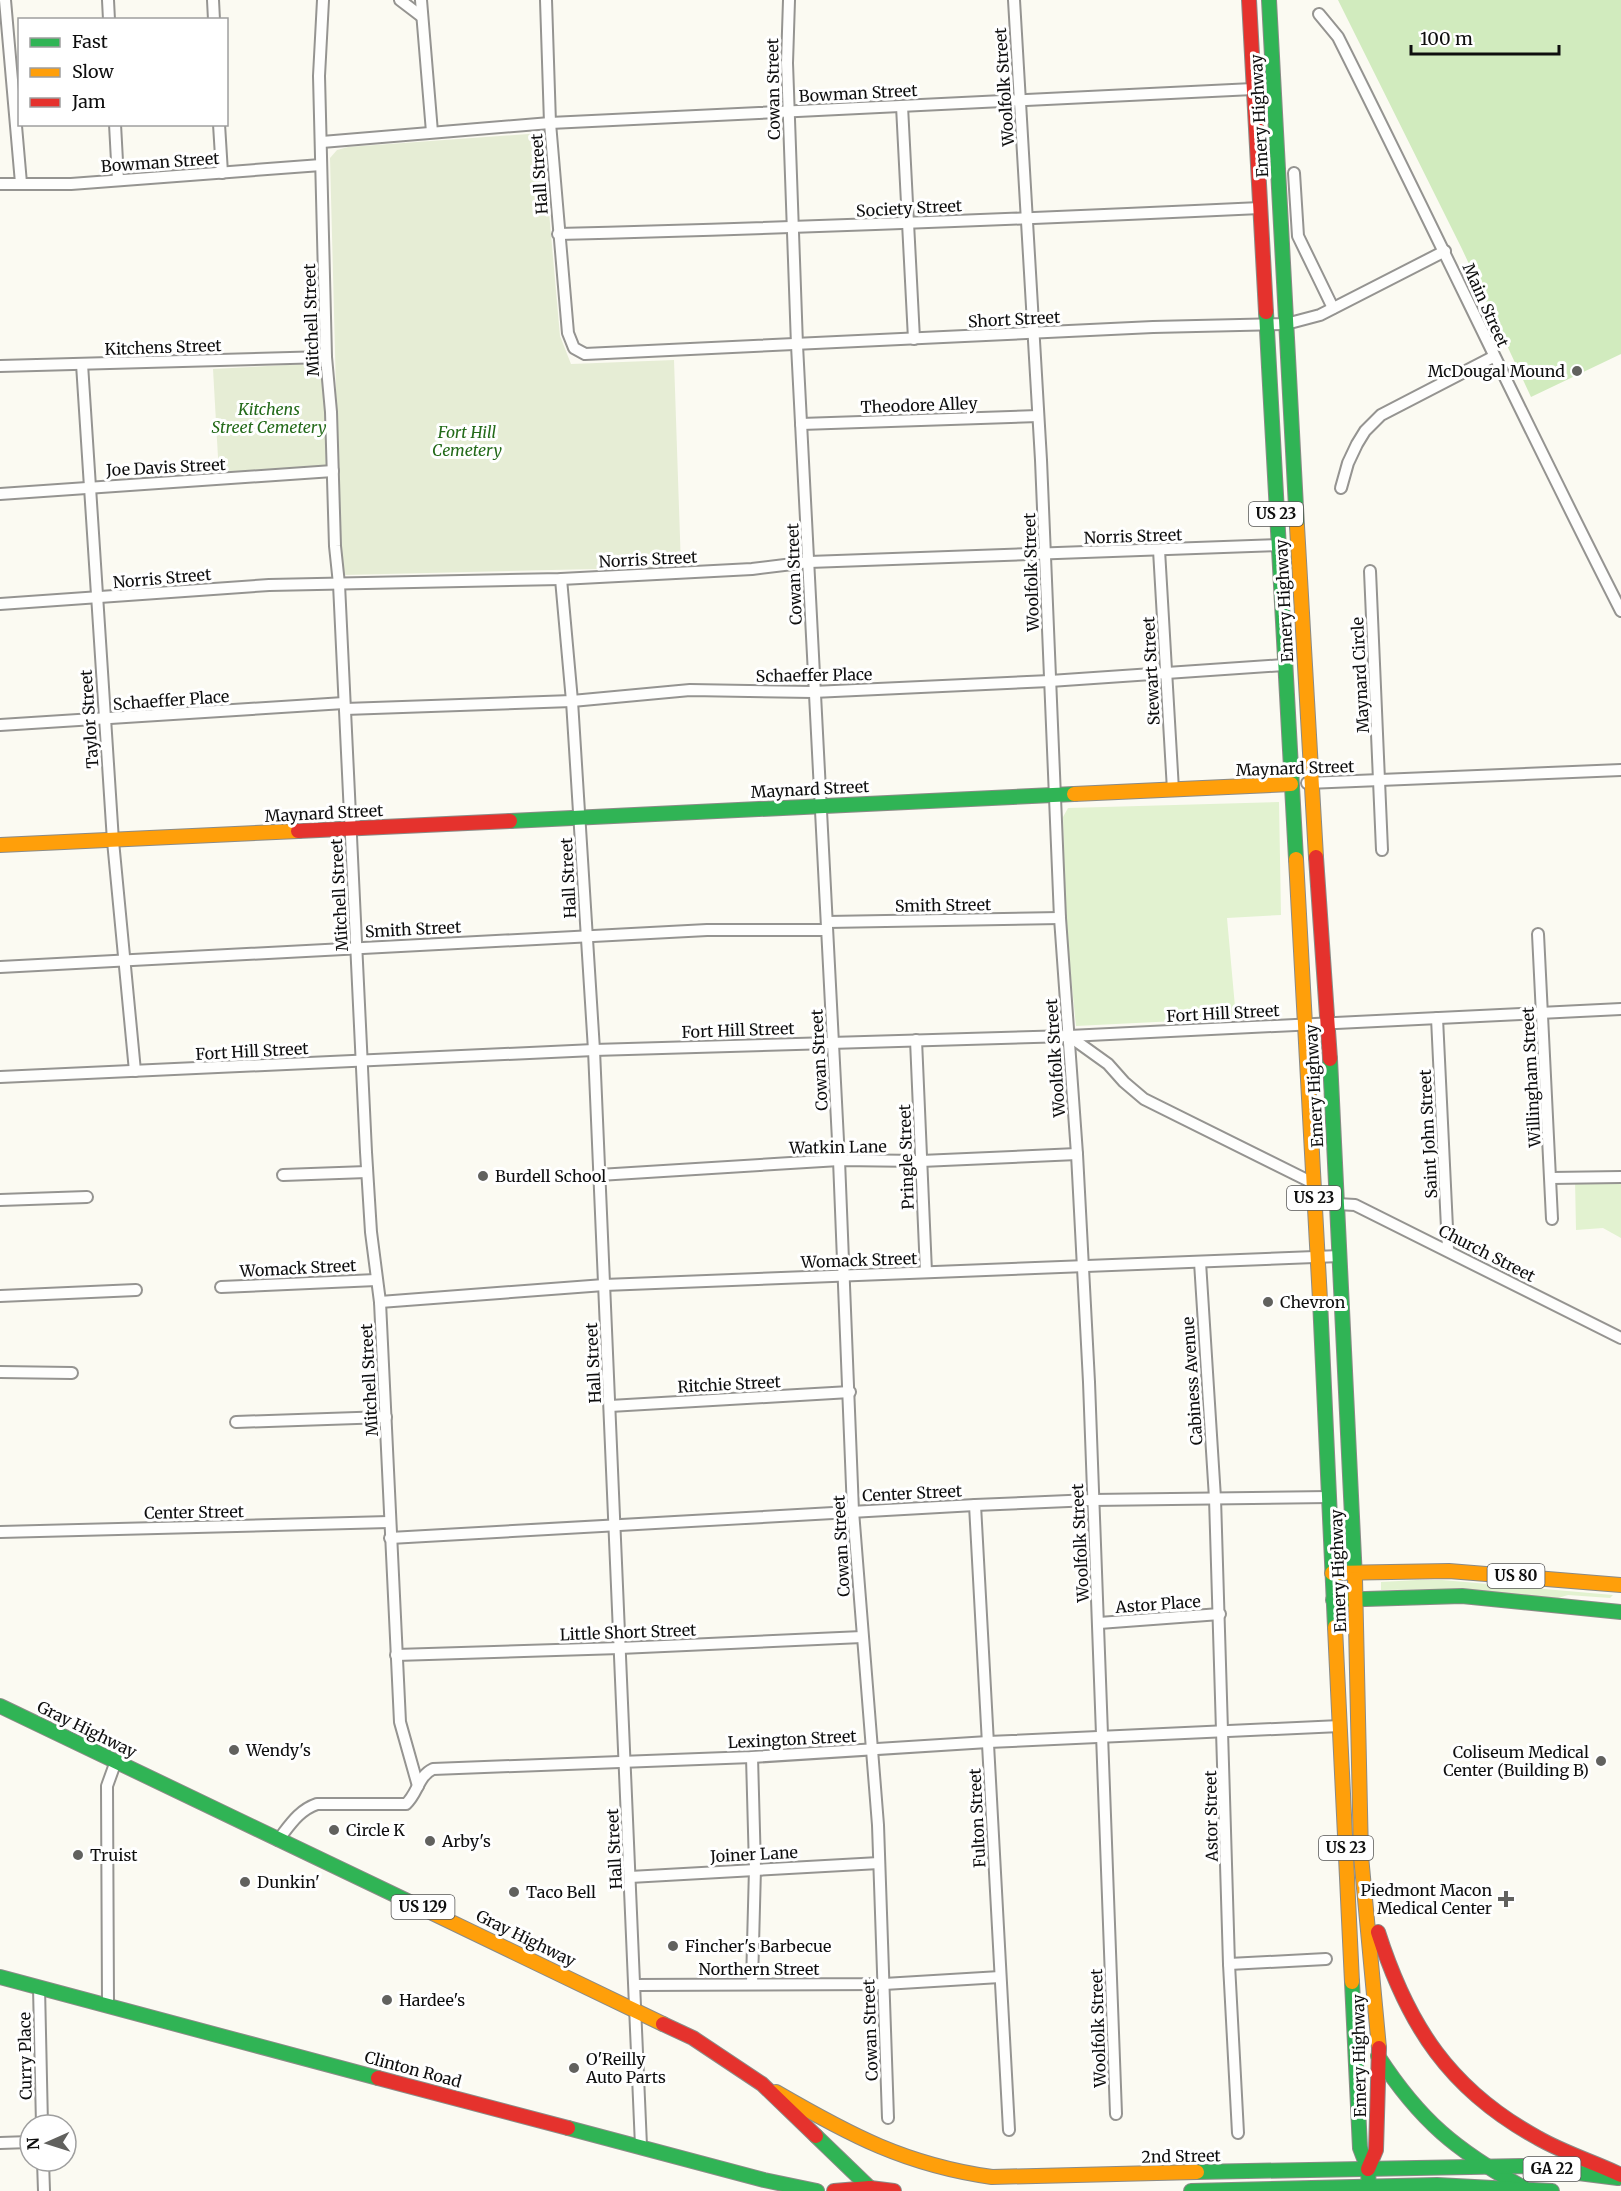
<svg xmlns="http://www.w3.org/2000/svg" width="1621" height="2191" viewBox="0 0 1621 2191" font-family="Merriweather,serif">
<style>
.green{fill:#e2f2d0}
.forest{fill:#d1ebbe}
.cemetery{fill:#e6edd5}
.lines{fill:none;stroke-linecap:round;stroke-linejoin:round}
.street-casing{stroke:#959491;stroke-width:14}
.fast-casing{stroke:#8b8b87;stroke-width:16}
.slow-casing{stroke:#8b8b87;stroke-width:16}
.jam-casing{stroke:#8b8b87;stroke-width:16}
.street{stroke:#fefefd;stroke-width:10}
.fast{stroke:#30b455;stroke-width:14}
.slow{stroke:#ff9f0a;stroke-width:14}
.jam{stroke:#e5322d;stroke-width:14}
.poi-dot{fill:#61615e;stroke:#fff;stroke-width:2}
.labels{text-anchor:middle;stroke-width:6;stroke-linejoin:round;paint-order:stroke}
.shield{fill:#fff;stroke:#565656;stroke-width:1.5}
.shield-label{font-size:15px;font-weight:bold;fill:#0e0e0e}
.street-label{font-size:16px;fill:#0e0e0e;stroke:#fff}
.poi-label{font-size:16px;fill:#0e0e0e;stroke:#fff;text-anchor:start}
.park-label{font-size:16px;font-style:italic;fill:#236a19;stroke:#fff}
</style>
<rect width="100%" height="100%" fill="#fbfaf2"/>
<g class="green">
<path d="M1279,802L1281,915L1227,918L1236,1018L1076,1026L1065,918L1063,817L1068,808Z"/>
<path d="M1575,1179L1621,1181V1238L1603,1228L1576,1230Z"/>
<path d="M1417,1580H1442L1613,1595L1610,1598L1568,1595L1558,1598L1448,1589L1381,1590V1582Z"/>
</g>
<path class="forest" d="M1338,0H1621V354L1531,397L1462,249Z"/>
<g class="cemetery">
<path d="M542,133L560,336L571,364L674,360L681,567L344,575L340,545L330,158L337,150L348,147Z"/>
<path d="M322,363L329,441L327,465L219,475L213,369Z"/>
</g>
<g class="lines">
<defs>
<g id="street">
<path d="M5,0L21,183"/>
<path d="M108,0L109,20"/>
<path d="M213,0L214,20"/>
<path d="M323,0L319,76L326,357L331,412L335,546L339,584L366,1152L371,1232L380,1302L400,1722L418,1786"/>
<path d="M400,0L421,16"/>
<path d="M421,0L432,132"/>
<path d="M546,0L550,123L568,333L574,348L585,354L1153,327L1286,324L1320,315L1445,251"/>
<path d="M789,0L787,63L797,345L839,1160L853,1511L878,1825L888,2118"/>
<path d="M1014,0L1041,460L1060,918L1077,1154L1089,1382L1116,2114"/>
<path d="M1319,14L1338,37C1434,228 1524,421 1621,611"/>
<path d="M902,106L914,339"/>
<path d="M115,124L118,180"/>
<path d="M219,124L222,173"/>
<path d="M322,142L550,123L1253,89"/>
<path d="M1294,173L1298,236L1333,308"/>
<path d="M0,184H71L321,165"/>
<path d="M558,234C793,228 1026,219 1260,208"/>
<path d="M82,364L113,841L135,1071"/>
<path d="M0,366L326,357"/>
<path d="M801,424L1038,416"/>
<path d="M1341,488L1348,463L1357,444L1365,431L1381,415L1493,357"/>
<path d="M0,494L333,471"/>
<path d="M1159,550L1173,790"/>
<path d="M1370,571L1382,850"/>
<path d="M561,579L572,701L594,1050L641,2146"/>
<path d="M0,604L269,585L561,579L752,569L809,562L1282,545"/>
<path d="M345,709L572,701L690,690L813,692L1050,681L1284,665"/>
<path d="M0,725L344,703"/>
<path d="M1307,783L1621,770"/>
<path d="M827,922L1060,918"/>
<path d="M1538,934L1552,1219"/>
<path d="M0,967L707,930H827"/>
<path d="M1437,1018L1448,1249"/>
<path d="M1069,1036L1108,1064L1124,1082L1144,1099L1313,1183"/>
<path d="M916,1040L926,1272"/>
<path d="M0,1077L594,1050L1069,1036L1621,1009"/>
<path d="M283,1175L367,1172"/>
<path d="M599,1175L839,1160L921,1161L1077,1154"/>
<path d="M1551,1178L1621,1177"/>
<path d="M0,1200L87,1197"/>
<path d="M1337,1204L1355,1205L1621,1338"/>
<path d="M1200,1262L1215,1498L1229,1964L1238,2133"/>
<path d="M221,1287L376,1280"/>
<path d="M0,1296L136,1290"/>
<path d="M380,1302L604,1285L1340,1256"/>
<path d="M0,1372L72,1373"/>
<path d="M610,1406L850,1392"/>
<path d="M236,1422L386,1417"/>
<path d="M975,1505L1009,2130"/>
<path d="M0,1532L389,1522"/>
<path d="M390,1538L975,1505L1092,1500L1329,1497"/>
<path d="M1099,1623L1220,1614"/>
<path d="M396,1655L620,1648L862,1637"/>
<path d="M278,1840C290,1825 299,1810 317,1804H406C418,1793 418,1776 433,1769L752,1757L988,1742L1340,1726"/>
<path d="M630,1877L879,1863"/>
<path d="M1229,1964L1326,1959"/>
<path d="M752,1983L755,1868L752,1757"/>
<path d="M635,1985L884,1984L1000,1977"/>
<path d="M39,1987L42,2125"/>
<path d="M108,2005L107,1786L116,1761"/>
<path d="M0,2143L30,2142"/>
<path d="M43,2161L44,2191"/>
</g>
<g id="fast">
<path d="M1269,0L1297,526"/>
<path d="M1266,312L1296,859"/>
<path d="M510,821L1074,794"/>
<path d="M1330,1059L1355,1579"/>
<path d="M1320,1300L1335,1627"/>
<path d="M1333,1600L1462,1596L1621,1612"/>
<path d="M0,1706L420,1907"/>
<path d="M0,1977L378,2078"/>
<path d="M1352,1982L1360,2148L1368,2169L1369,2191"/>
<path d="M1378,2056C1420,2121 1457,2151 1524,2188"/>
<path d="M568,2128L764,2180L817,2191"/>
<path d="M816,2136L873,2191"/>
<path d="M1197,2172L1523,2166L1618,2178"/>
<path d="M1191,2191L1437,2185L1552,2191"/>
</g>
<g id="slow">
<path d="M1297,526L1316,857"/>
<path d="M1074,794L1291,784"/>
<path d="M0,845L298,831"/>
<path d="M1296,859L1320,1300"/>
<path d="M1332,1573L1449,1571L1621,1585"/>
<path d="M1355,1579L1361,1856L1379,2048"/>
<path d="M1335,1627L1352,1982"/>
<path d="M420,1907L663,2024"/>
<path d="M776,2092C850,2135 906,2165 992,2177L1197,2172"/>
</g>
<g id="jam">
<path d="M1249,0L1266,312"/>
<path d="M298,831L510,821"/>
<path d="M1316,857L1330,1059"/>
<path d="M1378,1932C1408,2026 1450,2090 1538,2138C1564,2153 1594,2162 1621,2175"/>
<path d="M663,2024L693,2038L762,2084L816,2136"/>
<path d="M378,2078L568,2128"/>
<path d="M1368,2169L1376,2150L1379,2048"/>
<path d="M870,2188L894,2191"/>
<path d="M834,2191L870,2188"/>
</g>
</defs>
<use href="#street" class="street-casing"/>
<use href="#fast" class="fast-casing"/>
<use href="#slow" class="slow-casing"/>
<use href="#jam" class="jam-casing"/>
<use href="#street" class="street"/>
<use href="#fast" class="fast"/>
<use href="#slow" class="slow"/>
<use href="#jam" class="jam"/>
</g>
<g class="poi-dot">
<circle cx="1577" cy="371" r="6"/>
<circle cx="483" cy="1176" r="6"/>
<circle cx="1268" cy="1302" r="6"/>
<circle cx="234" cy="1750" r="6"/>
<circle cx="1601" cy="1761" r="6"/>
<circle cx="334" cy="1830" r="6"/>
<circle cx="430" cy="1841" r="6"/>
<circle cx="78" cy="1855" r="6"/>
<circle cx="245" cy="1882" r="6"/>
<circle cx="514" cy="1892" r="6"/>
<path d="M1503 1890h6v6h6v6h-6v6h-6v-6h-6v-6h6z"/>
<circle cx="673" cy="1946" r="6"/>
<circle cx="387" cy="2000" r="6"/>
<circle cx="574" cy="2068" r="6"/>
</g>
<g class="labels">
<g class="shield">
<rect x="1249" y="502" width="54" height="24" rx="4.5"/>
<rect x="1287" y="1186" width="54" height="24" rx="4.5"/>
<rect x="1487.5" y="1564" width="57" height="24" rx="4.5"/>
<rect x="1319" y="1836" width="54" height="24" rx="4.5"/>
<rect x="391.5" y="1895" width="63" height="24" rx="4.5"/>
<rect x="1523.5" y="2157" width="57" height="24" rx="4.5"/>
</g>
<g class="shield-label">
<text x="1276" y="519">US 23</text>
<text x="1314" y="1203">US 23</text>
<text x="1516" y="1581">US 80</text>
<text x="1346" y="1853">US 23</text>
<text x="423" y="1912">US 129</text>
<text x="1552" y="2174">GA 22</text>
</g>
<g class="street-label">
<text transform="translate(1004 87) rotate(-94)" y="6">Woolfolk Street</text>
<text transform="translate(773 89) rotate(-91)" y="6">Cowan Street</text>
<text transform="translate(858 93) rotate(-3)" y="6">Bowman Street</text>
<text transform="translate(1259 116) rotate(-93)" y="6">Emery Highway</text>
<text transform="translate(160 162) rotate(-4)" y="6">Bowman Street</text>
<text transform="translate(539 174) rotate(-94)" y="6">Hall Street</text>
<text transform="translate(909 208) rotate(-3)" y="6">Society Street</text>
<text transform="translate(1486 305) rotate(66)" y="6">Main Street</text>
<text transform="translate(1014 319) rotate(-3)" y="6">Short Street</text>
<text transform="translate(311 320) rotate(-92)" y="6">Mitchell Street</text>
<text transform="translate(163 347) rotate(-2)" y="6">Kitchens Street</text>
<text transform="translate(919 405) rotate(-2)" y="6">Theodore Alley</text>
<text transform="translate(166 467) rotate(-3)" y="6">Joe Davis Street</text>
<text transform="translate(1133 536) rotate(-2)" y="6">Norris Street</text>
<text transform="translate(648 559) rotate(-3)" y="6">Norris Street</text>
<text transform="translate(1031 572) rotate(-92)" y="6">Woolfolk Street</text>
<text transform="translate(794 574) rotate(-92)" y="6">Cowan Street</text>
<text transform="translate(162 578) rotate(-5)" y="6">Norris Street</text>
<text transform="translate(1284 601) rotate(-93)" y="6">Emery Highway</text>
<text transform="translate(1151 671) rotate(-93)" y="6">Stewart Street</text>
<text transform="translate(814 675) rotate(-1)" y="6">Schaeffer Place</text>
<text transform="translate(1360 675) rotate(-93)" y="6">Maynard Circle</text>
<text transform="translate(171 700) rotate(-4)" y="6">Schaeffer Place</text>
<text transform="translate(89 719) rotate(-94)" y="6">Taylor Street</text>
<text transform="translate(1295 768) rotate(-2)" y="6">Maynard Street</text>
<text transform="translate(810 789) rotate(-3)" y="6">Maynard Street</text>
<text transform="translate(324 813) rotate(-3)" y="6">Maynard Street</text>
<text transform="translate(568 878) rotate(-93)" y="6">Hall Street</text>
<text transform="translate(339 895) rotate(-93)" y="6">Mitchell Street</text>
<text transform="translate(943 905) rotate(-1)" y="6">Smith Street</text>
<text transform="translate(413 929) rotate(-3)" y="6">Smith Street</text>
<text transform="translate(1223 1013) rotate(-3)" y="6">Fort Hill Street</text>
<text transform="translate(738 1030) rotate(-2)" y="6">Fort Hill Street</text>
<text transform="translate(252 1051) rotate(-3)" y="6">Fort Hill Street</text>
<text transform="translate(1055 1058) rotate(-94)" y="6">Woolfolk Street</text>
<text transform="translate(819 1060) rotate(-93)" y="6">Cowan Street</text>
<text transform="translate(1531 1077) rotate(-93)" y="6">Willingham Street</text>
<text transform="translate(1314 1086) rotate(-93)" y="6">Emery Highway</text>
<text transform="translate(1428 1134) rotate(-93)" y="6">Saint John Street</text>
<text transform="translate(838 1147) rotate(-1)" y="6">Watkin Lane</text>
<text transform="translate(906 1157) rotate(-92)" y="6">Pringle Street</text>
<text transform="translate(1487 1253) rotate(27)" y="6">Church Street</text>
<text transform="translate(859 1260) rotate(-2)" y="6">Womack Street</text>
<text transform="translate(298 1268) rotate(-3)" y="6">Womack Street</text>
<text transform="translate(593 1363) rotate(-93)" y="6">Hall Street</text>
<text transform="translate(369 1380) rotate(-93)" y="6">Mitchell Street</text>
<text transform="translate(1192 1381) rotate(-94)" y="6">Cabiness Avenue</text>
<text transform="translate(729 1384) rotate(-3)" y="6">Ritchie Street</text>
<text transform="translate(912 1493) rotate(-3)" y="6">Center Street</text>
<text transform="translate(194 1512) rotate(-1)" y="6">Center Street</text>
<text transform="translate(1080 1543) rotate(-93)" y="6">Woolfolk Street</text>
<text transform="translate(841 1546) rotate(-93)" y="6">Cowan Street</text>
<text transform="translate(1338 1571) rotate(-92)" y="6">Emery Highway</text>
<text transform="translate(1158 1604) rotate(-4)" y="6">Astor Place</text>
<text transform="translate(628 1632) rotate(-2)" y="6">Little Short Street</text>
<text transform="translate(87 1729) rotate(26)" y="6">Gray Highway</text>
<text transform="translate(792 1739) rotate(-3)" y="6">Lexington Street</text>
<text transform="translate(1211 1816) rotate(-91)" y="6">Astor Street</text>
<text transform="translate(977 1818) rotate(-93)" y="6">Fulton Street</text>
<text transform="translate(614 1849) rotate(-93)" y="6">Hall Street</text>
<text transform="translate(754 1854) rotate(-3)" y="6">Joiner Lane</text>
<text transform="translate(526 1938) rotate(26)" y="6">Gray Highway</text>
<text x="759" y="1975">Northern Street</text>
<text transform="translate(1098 2028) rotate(-92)" y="6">Woolfolk Street</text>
<text transform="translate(870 2030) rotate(-92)" y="6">Cowan Street</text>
<text transform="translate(25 2056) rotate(-91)" y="6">Curry Place</text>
<text transform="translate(1359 2056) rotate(-91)" y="6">Emery Highway</text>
<text transform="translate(413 2069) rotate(15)" y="6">Clinton Road</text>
<text transform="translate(1181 2156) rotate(-1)" y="6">2nd Street</text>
</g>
<g class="poi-label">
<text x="1565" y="377" text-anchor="end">McDougal Mound</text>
<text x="495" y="1182">Burdell School</text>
<text x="1280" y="1308">Chevron</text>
<text x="246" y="1756">Wendy's</text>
<text x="1589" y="1758" text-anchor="end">Coliseum Medical<tspan x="1589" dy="18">Center (Building B)</tspan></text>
<text x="346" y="1836">Circle K</text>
<text x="442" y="1847">Arby's</text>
<text x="90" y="1861">Truist</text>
<text x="257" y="1888">Dunkin'</text>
<text x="1492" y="1896" text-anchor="end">Piedmont Macon<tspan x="1492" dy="18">Medical Center</tspan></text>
<text x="526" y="1898">Taco Bell</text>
<text x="685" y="1952">Fincher's Barbecue</text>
<text x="399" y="2006">Hardee's</text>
<text x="586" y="2065">O'Reilly<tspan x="586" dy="18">Auto Parts</tspan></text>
</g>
<g class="park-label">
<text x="269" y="415">Kitchens<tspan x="269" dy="18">Street Cemetery</tspan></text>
<text x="467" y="438">Fort Hill<tspan x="467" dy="18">Cemetery</tspan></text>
</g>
</g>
<rect x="18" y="18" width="210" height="108" fill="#ffffff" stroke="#9f9f9f" stroke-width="1.5"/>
<rect x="30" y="38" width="30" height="9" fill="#30b455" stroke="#9f9f9f" stroke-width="1.5"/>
<text x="72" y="48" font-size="18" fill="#0e0e0e">Fast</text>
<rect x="30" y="68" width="30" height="9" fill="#ff9f0a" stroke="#9f9f9f" stroke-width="1.5"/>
<text x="72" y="78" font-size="18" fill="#0e0e0e">Slow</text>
<rect x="30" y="98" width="30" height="9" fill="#e5322d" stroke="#9f9f9f" stroke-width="1.5"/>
<text x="72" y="108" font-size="18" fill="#0e0e0e">Jam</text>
<g transform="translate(48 2143) rotate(267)"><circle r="28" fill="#ffffff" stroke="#9f9f9f" stroke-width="1.5"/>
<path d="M0-4.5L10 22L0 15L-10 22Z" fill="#61615e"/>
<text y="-9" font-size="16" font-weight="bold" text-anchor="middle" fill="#0e0e0e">N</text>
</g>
<path d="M1411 45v9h148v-9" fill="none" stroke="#0e0e0e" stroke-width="3"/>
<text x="1420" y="45" font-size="18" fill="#0e0e0e" stroke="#ffffff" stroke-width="4.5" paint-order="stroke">100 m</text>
</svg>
